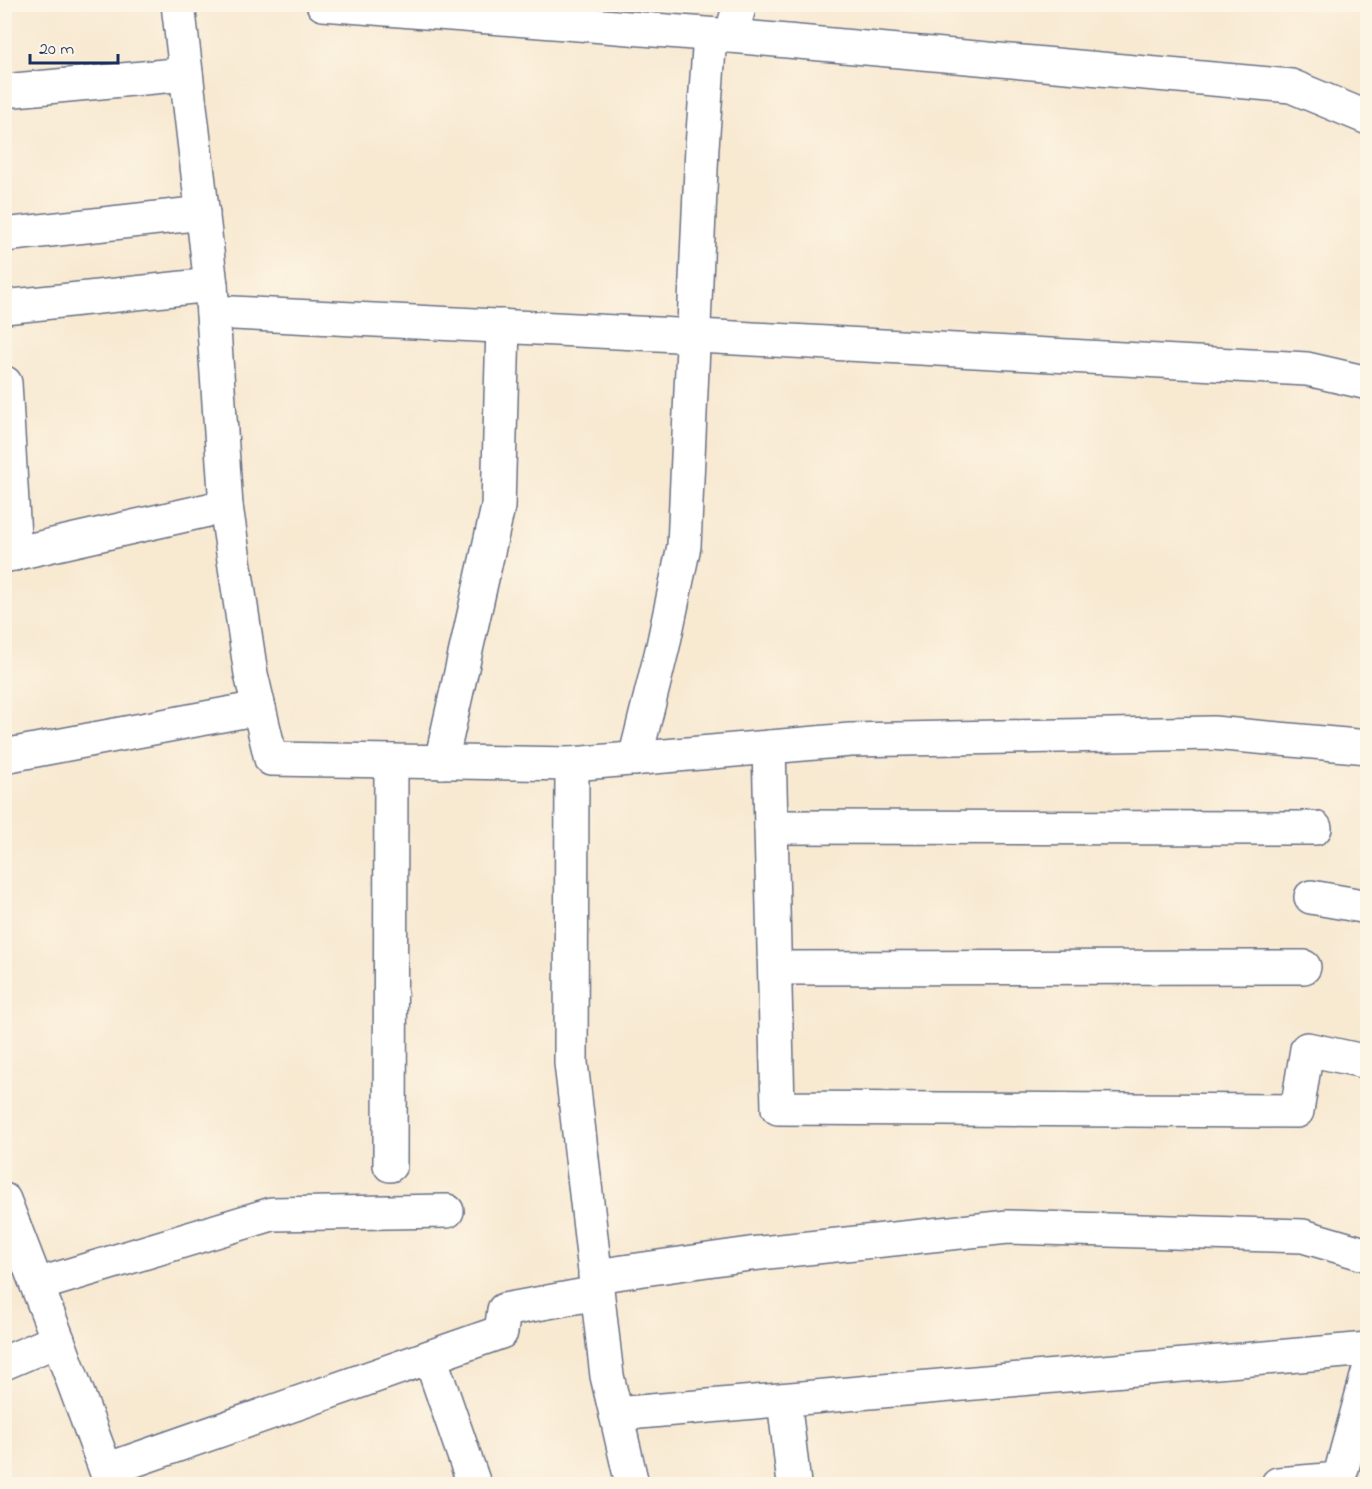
<svg xmlns="http://www.w3.org/2000/svg" width="1372" height="1489" viewBox="0 0 1372 1489" font-family="'Indie Flower',sans-serif">
<style>
.lines{fill:none;stroke-linecap:round;stroke-linejoin:round}
.minor-casing{stroke:#687086;stroke-width:36}
.minor{stroke:#fff;stroke-width:33}
</style>
<rect width="100%" height="100%" fill="#fcf5e5"/>
<filter id="ink" filterUnits="userSpaceOnUse"><feTurbulence type="fractalNoise" baseFrequency=".0167" numOctaves="2"/><feDisplacementMap in="SourceGraphic" scale="12" xChannelSelector="R" yChannelSelector="G"/><feConvolveMatrix kernelMatrix="1 2 1 2 8 2 1 2 1" color-interpolation-filters="sRGB"/></filter>
<filter id="wash" filterUnits="userSpaceOnUse"><feTurbulence type="fractalNoise" baseFrequency=".008" numOctaves="4" result="noise"/><feDisplacementMap in="SourceGraphic" scale="24" xChannelSelector="R" yChannelSelector="G"/><feGaussianBlur stdDeviation="1.35" result="paint"/><feColorMatrix in="noise" values="0 0 0 0 0 0 0 0 0 0 0 0 0 0 0 0 0 1.4 0 .05"/><feComposite in="paint" operator="in"/></filter>
<g filter="url(#wash)">
<rect width="100%" height="100%" fill="#f8e9d1"/>
</g>
<g filter="url(#ink)">
<g class="lines">
<defs>
<g id="minor">
<path d="M178,4L211,285L226,506L251,674L271,759L572,764L850,740L1213,733L1368,747"/>
<path d="M323,4L731,36L1291,86L1368,118"/>
<path d="M731,36L740,4"/>
<path d="M4,91L186,74"/>
<path d="M4,235L203,213"/>
<path d="M4,307L211,285"/>
<path d="M213,312L717,337L1307,369L1368,383"/>
<path d="M5,383L15,554"/>
<path d="M4,556L226,506"/>
<path d="M769,747L778,1108L1297,1111L1307,1049L1368,1062"/>
<path d="M4,756L259,708"/>
<path d="M635,759L663,646L684,546L702,147L710,35"/>
<path d="M441,762L498,507L503,326"/>
<path d="M572,764L571,1063L607,1376L616,1414L1368,1349"/>
<path d="M771,827L1315,828"/>
<path d="M1311,897L1368,907"/>
<path d="M775,968L1304,967"/>
<path d="M390,1165L391,761"/>
<path d="M4,1200L58,1340L111,1484"/>
<path d="M595,1276L750,1254L1008,1227L1303,1236L1368,1255"/>
<path d="M37,1285L272,1214L447,1211"/>
<path d="M430,1357L474,1484"/>
<path d="M4,1363L58,1340"/>
<path d="M784,1400L794,1484"/>
<path d="M616,1414L632,1484"/>
<path d="M106,1470L501,1332L504,1310L597,1293"/>
<path d="M1278,1484L1339,1479L1368,1373"/>
</g>
</defs>
<use href="#minor" class="minor-casing"/>
<use href="#minor" class="minor"/>
</g>
</g>
<rect width="1372" height="1489" fill="none" stroke="#fcf5e5" stroke-width="24"/>
<path d="M30 54v9h88v-9" fill="none" stroke="#1b2f5e" stroke-width="3"/>
<text x="39" y="54" font-size="18" fill="#1b2f5e" stroke="#fcf5e5" stroke-width="4.5" paint-order="stroke">20 m</text>
</svg>
